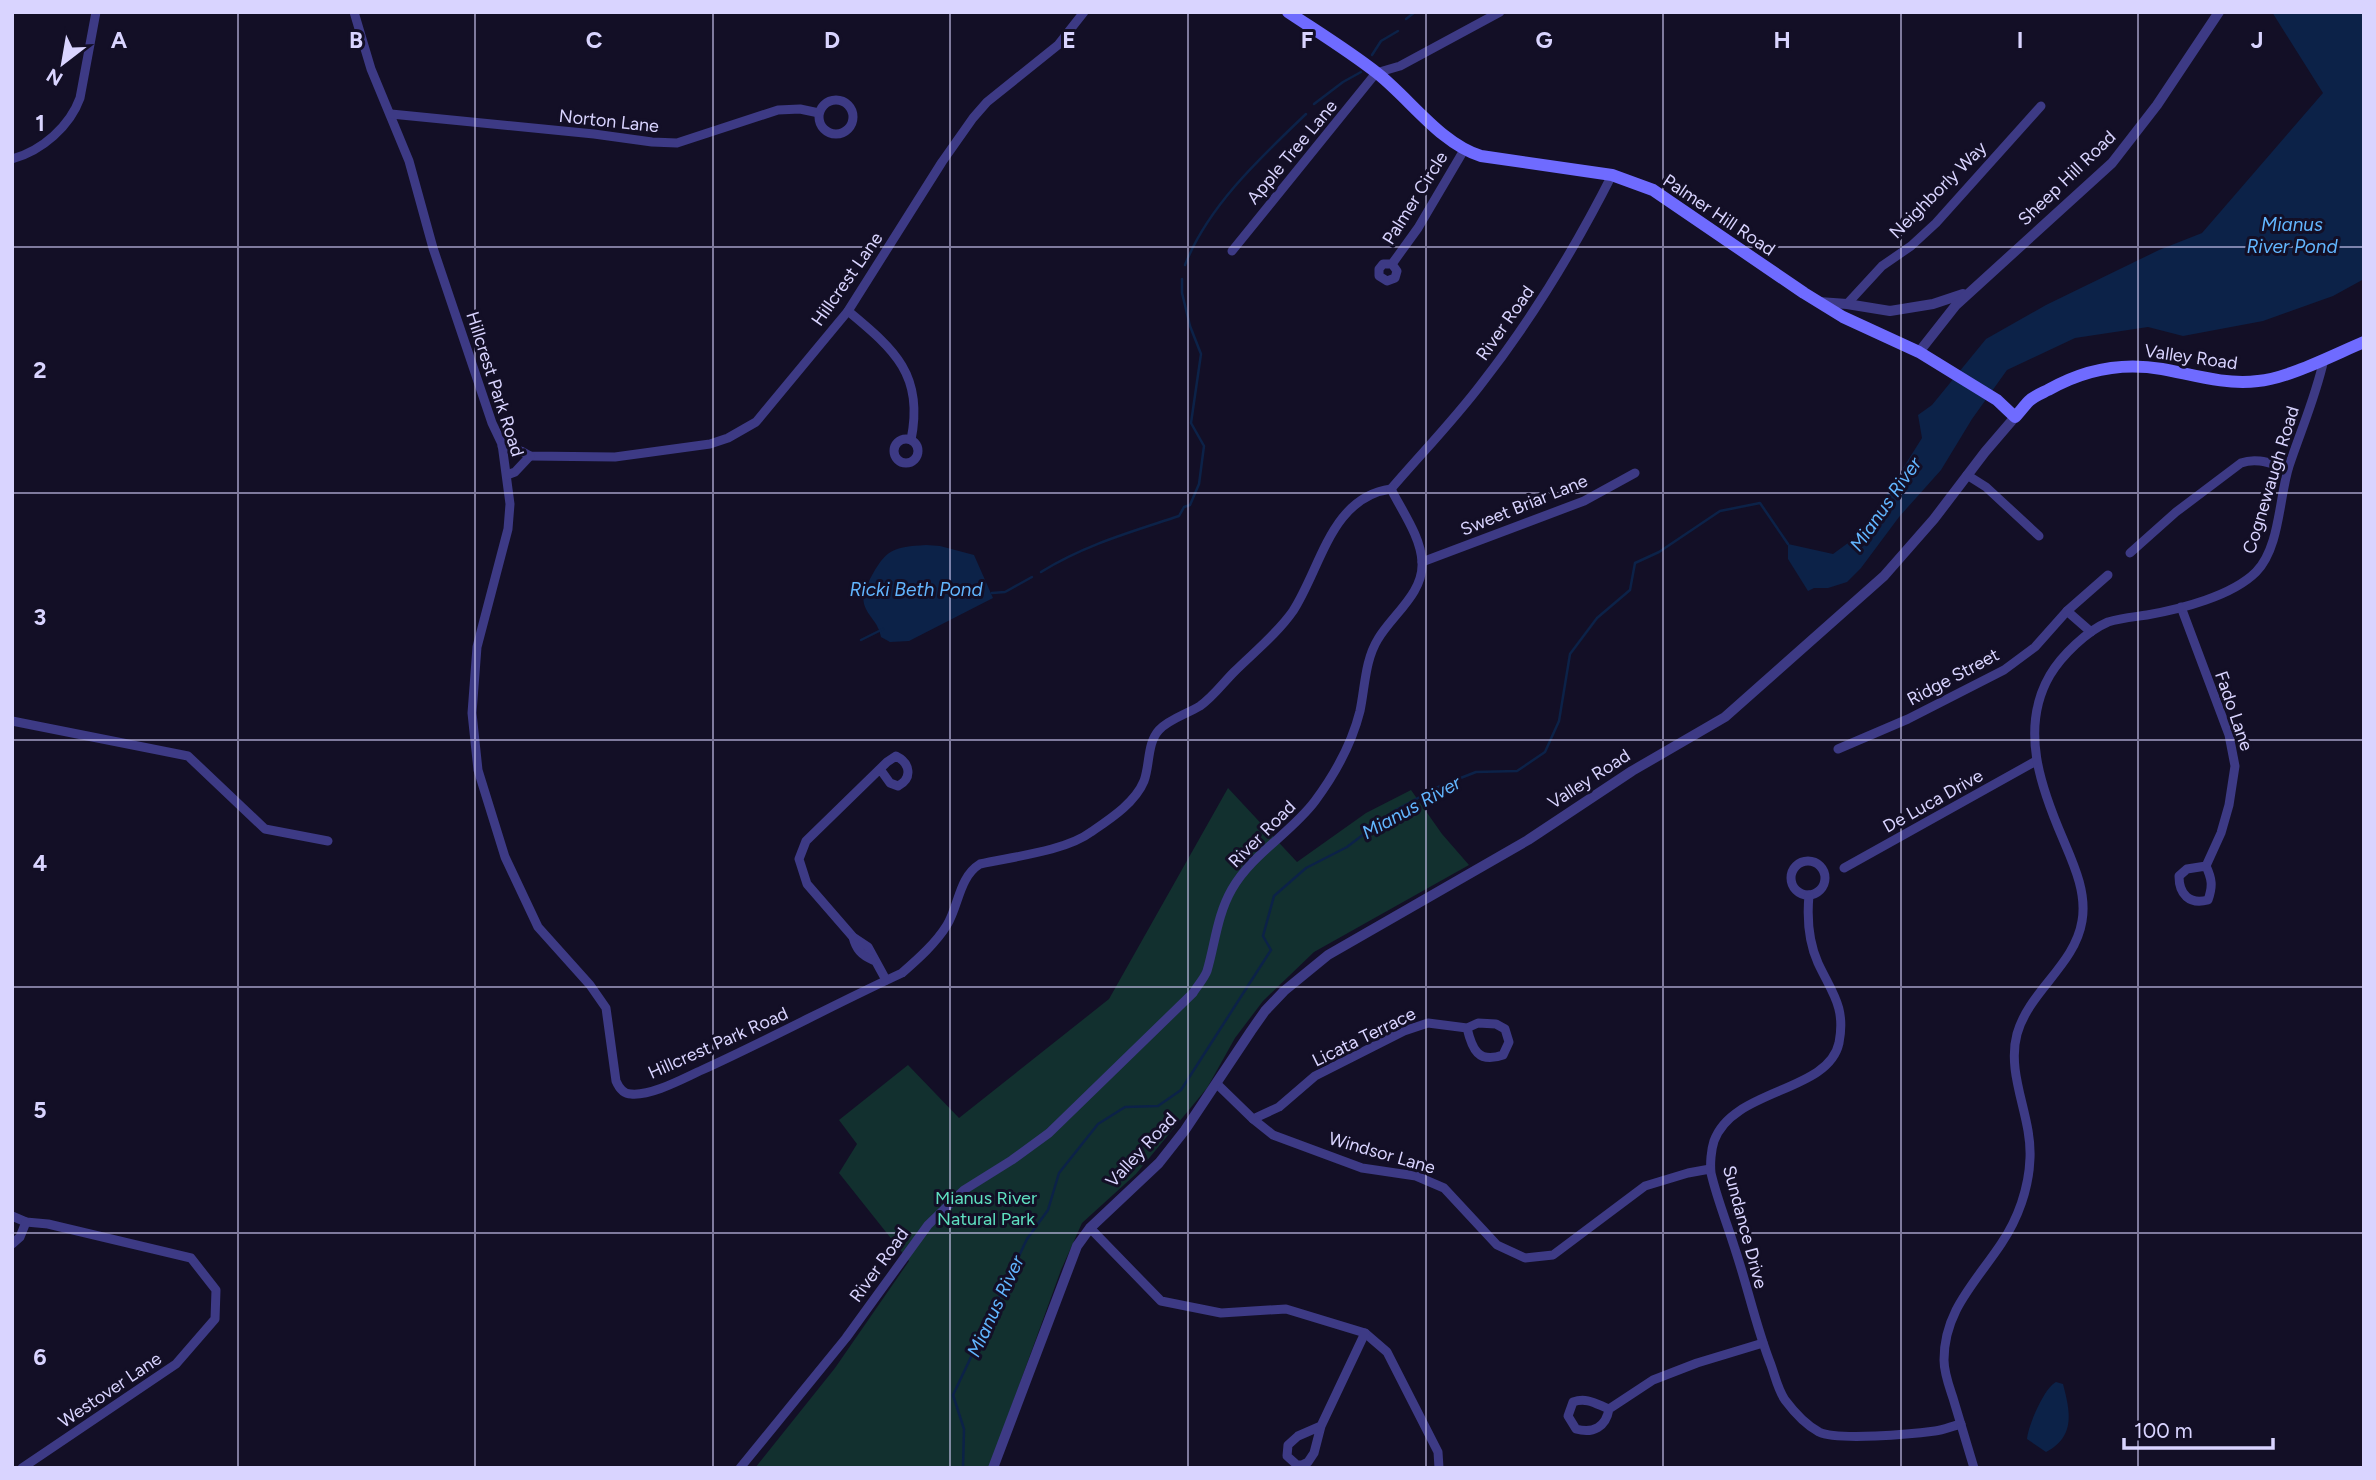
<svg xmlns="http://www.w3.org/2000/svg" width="2376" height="1480" viewBox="0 0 2376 1480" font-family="Figtree,sans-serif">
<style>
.green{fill:#12302f}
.water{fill:#0c2248}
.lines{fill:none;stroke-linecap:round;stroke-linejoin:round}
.stream{stroke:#0c2248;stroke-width:2.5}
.minor{stroke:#3d3a85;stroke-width:9}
.tertiary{stroke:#3d3a85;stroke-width:10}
.secondary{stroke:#6f6bff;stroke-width:12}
.grid{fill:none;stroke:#d9d4ff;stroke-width:2;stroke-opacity:0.55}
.labels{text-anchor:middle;stroke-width:6;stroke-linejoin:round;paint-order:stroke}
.street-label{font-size:18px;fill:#d9d4ff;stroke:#130f26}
.park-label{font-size:18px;fill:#5fe0c0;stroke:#130f26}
.water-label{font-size:19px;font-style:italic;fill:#62b6ff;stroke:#130f26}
.grid-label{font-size:23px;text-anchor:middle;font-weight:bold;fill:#d9d4ff;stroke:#130f26;stroke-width:6;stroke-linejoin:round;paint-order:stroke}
</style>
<rect width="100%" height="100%" fill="#130f26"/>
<path class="green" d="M1228,788L1297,862L1366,813L1411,790L1442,834L1469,865L1314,952L1263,1001L1235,1038L1207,1088L1136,1174L1082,1223L1061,1270L989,1468H755L835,1368L909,1261L839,1173L857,1144L839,1120L908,1065L959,1118L1109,999Z"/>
<g class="water">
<path d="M2272,12H2364V279L2333,296L2263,321L2183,336L2148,327L2075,338L2007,370L1972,419L1941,470L1899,517L1861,568L1847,582L1828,588H1814L1808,591L1788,559V544L1833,554L1863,532L1922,438L1918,415L1932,405L1986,339L2046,305L2159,250L2202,233L2323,93Z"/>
<path d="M926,545L940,546L974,555L993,598L909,641L890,642L881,637C878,621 868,617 864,604C862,594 866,588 870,579C886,549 893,547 926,545Z"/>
<path d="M2056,1382L2063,1384C2070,1411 2076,1436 2046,1452L2027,1439C2028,1426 2044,1388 2056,1382Z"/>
</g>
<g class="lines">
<g class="stream">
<path d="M1406,19L1415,12"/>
<path d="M1372,55L1381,41L1398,31"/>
<path d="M1314,104L1343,82L1361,72"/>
<path d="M1185,265C1208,206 1261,157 1306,114"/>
<path d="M1041,572C1084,545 1131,532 1179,516L1184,507L1190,505L1199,484L1204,446L1191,423L1201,354L1190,326L1182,293V279"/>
<path d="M992,593L1005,592L1032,577"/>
<path d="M861,640L883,629"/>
<path d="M963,1468L964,1429L953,1395L1027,1239L1048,1210L1059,1173L1098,1124L1125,1107L1158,1106L1181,1090L1271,950L1263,936L1274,896L1306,868L1347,847L1394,811L1440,786L1476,772L1517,771L1545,752L1559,721L1570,654L1597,618L1630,590L1635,563L1659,552L1720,511L1760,503L1788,544"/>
</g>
<g class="minor">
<path d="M354,12L371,69L409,161L433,248L492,423L502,444L510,504L508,529L477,647L472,713L478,770L505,857L538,927L590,985L606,1008L616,1081C619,1088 623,1094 631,1094C652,1096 684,1078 702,1070C770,1039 835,1004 902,973C918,959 936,943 947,925C959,905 959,877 980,864C1011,857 1066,851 1091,832C1110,819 1135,803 1144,781C1150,765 1147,743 1159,730C1169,719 1187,714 1200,706C1213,697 1223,683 1234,672C1253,653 1277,634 1293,611C1321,568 1331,497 1391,489"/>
<circle cx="836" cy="117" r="17"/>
<path d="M391,114L594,134L652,142L677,143L778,110L800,109L819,113"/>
<path d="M12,159C42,151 70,126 80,98L96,12"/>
<path d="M1232,251L1376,73L1400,66L1500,12"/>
<path d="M1392,264H1383L1379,269V276L1387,281L1395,278L1397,271L1392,264L1418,228L1464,150"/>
<path d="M1847,304L1882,266L1911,246L1936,223L2041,106"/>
<path d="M848,311C895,350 924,375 911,440"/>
<circle cx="906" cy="451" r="12"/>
<path d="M502,446L521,451L530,456L615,457L710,444L728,438L756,422L848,311L942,162L973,118L987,102L1058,45L1084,12"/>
<path d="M507,475L515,472L530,456"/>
<path d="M1967,475L1986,487L2039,536"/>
<path d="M1391,489C1421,454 1454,420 1482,383C1532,319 1575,248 1612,175"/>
<path d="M2130,553L2176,512L2241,463C2257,457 2272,464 2288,468"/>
<path d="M1422,562L1584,501L1635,473"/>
<path d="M2181,607L2229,735L2235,766L2229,805L2221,833L2206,866C2212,879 2213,886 2208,900C2189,905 2179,894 2179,876L2187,869L2206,866"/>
<path d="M2067,611L2091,632"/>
<path d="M12,721L188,756L265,829L328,841"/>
<path d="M1838,749L1908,719L2004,670L2035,647L2067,611L2108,575"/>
<path d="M880,769L890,783L898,786C913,778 910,763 896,756L887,762L806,841L799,859L807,884L853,937L868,947L886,980"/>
<circle cx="1808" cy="878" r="17"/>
<path d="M1844,868L2036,761"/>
<path d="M1809,895C1807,917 1809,943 1818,963C1832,993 1846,1007 1839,1043C1828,1093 1733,1088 1714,1141C1711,1150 1710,1164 1711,1173C1717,1199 1727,1223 1735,1249C1748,1288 1756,1327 1771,1365C1775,1376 1778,1390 1785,1400C1794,1412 1806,1425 1819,1432C1838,1441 1912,1434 1935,1431C1944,1430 1952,1426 1961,1424"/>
<path d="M853,937C856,949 861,955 873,960"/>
<path d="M1217,1084L1253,1119L1279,1107L1315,1076L1404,1031L1428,1023L1467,1028L1478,1023L1496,1024L1505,1029L1509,1042L1503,1055C1478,1064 1472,1049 1467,1028"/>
<path d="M1253,1119L1273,1135L1362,1168L1416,1176L1444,1188L1497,1245L1525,1258L1553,1255L1645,1186L1688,1173L1710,1169"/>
<path d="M12,1216L26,1222L48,1224L191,1258L216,1290L215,1319L176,1364L22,1468"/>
<path d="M1090,1228L1161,1301L1221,1313L1286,1309L1365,1333L1387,1352L1438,1452L1439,1468"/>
<path d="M12,1244L20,1237L26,1222"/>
<path d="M1609,1409C1596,1404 1587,1397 1573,1402L1568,1416L1576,1429C1593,1434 1606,1427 1609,1409L1653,1380L1697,1363L1763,1343"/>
<path d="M1321,1426L1298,1436L1288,1445L1287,1456L1297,1465H1302L1308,1462L1314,1453L1321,1426L1365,1333"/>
<path d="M740,1468L846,1338L928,1225L964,1190L1012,1160L1049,1133L1193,993C1197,986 1204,979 1207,971C1215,944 1217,915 1232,889C1252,854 1291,833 1315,801C1335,774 1352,743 1360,711C1365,687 1365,660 1378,639C1392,615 1424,593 1422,562C1421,537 1402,511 1391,489"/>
<path d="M1974,1468C1967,1444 1960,1421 1953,1398C1949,1386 1944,1373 1944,1360C1944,1311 1975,1283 2001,1244C2018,1219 2029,1188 2030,1158C2032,1116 2006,1075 2017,1034C2029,991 2075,965 2082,921C2087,893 2074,865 2063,839C2041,788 2019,728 2050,675C2062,655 2087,631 2108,622C2121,618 2134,617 2147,615C2181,609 2232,596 2256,572C2280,548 2279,497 2289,466C2301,430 2316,396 2324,359"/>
</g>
<g class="tertiary">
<path d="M1819,302L1847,304L1890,311L1933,304L1963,294"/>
<path d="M1919,352L1956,305L2112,163L2157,105L2219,12"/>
<path d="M993,1468L1077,1246L1090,1228L1159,1163L1185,1130L1251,1031L1265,1011L1284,991L1328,955L1528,840L1632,771L1725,717L1884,576L1934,519L1985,452L2015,417"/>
</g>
<path class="secondary" d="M1288,12C1318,32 1349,51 1377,73C1410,99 1441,144 1481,156L1612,175L1653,190L1804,293L1843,317L1919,352L1997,400L2015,417C2020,412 2024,406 2029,401C2034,396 2042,393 2048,390C2083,370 2122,362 2162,369C2194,375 2225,385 2258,381C2287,379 2335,354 2364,342"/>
</g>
<path class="grid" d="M238,12V1468M475,12V1468M713,12V1468M950,12V1468M1188,12V1468M1426,12V1468M1663,12V1468M1901,12V1468M2138,12V1468M12,247H2364M12,493H2364M12,740H2364M12,987H2364M12,1233H2364"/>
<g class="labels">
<g class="street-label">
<text transform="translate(609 121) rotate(6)" y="6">Norton Lane</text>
<text transform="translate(1292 152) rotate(-50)" y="6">Apple Tree Lane</text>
<text transform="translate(2067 178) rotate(-44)" y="6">Sheep Hill Road</text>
<text transform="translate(1938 190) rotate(-45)" y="6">Neighborly Way</text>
<text transform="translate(1415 198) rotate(-58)" y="6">Palmer Circle</text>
<text transform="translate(1719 215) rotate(34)" y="6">Palmer Hill Road</text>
<text transform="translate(847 279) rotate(-55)" y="6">Hillcrest Lane</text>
<text transform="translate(1505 323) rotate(-55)" y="6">River Road</text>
<text transform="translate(2191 357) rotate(8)" y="6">Valley Road</text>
<text transform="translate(495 384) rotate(72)" y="6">Hillcrest Park Road</text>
<text transform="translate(2271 480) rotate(-73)" y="6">Cognewaugh Road</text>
<text transform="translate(1524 505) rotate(-22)" y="6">Sweet Briar Lane</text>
<text transform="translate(1953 677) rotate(-28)" y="6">Ridge Street</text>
<text transform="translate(2234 711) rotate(71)" y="6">Fado Lane</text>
<text transform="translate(1589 779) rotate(-33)" y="6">Valley Road</text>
<text transform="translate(1933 801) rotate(-29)" y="6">De Luca Drive</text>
<text transform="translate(1262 834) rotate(-45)" y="6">River Road</text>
<text transform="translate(1364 1037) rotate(-26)" y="6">Licata Terrace</text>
<text transform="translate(718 1043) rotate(-24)" y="6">Hillcrest Park Road</text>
<text transform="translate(1141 1150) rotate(-47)" y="6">Valley Road</text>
<text transform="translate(1382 1153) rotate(16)" y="6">Windsor Lane</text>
<text transform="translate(1745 1227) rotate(75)" y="6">Sundance Drive</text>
<text transform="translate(879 1265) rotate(-54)" y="6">River Road</text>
<text transform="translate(110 1390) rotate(-34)" y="6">Westover Lane</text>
</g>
<g class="park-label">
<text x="986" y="1204">Mianus River<tspan x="986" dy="21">Natural Park</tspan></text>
</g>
<g class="water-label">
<text x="2292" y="231">Mianus<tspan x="2292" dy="22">River Pond</tspan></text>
<text transform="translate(1885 504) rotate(-55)" y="7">Mianus River</text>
<text x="916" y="596">Ricki Beth Pond</text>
<text transform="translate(1411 807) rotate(-29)" y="7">Mianus River</text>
<text transform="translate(995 1306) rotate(-65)" y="7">Mianus River</text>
</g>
</g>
<g class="grid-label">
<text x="119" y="48">A</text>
<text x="356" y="48">B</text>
<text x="594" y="48">C</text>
<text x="832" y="48">D</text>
<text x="1069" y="48">E</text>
<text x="1307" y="48">F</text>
<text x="1544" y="48">G</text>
<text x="1782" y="48">H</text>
<text x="2020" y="48">I</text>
<text x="2257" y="48">J</text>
<text x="40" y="131">1</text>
<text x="40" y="378">2</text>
<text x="40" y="625">3</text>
<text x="40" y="871">4</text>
<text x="40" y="1118">5</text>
<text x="40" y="1365">6</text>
</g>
<rect width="2376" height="1480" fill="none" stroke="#d9d4ff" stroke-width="28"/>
<g transform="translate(63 63) rotate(211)" stroke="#130f26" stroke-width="5" paint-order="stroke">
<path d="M0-5L12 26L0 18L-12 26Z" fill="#d9d4ff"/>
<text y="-10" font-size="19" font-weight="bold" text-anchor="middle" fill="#d9d4ff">N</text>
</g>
<path d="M2124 1438v10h149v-10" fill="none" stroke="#d9d4ff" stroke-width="3.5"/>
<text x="2134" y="1438" font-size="21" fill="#d9d4ff" stroke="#130f26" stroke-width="5" paint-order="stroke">100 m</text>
</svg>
